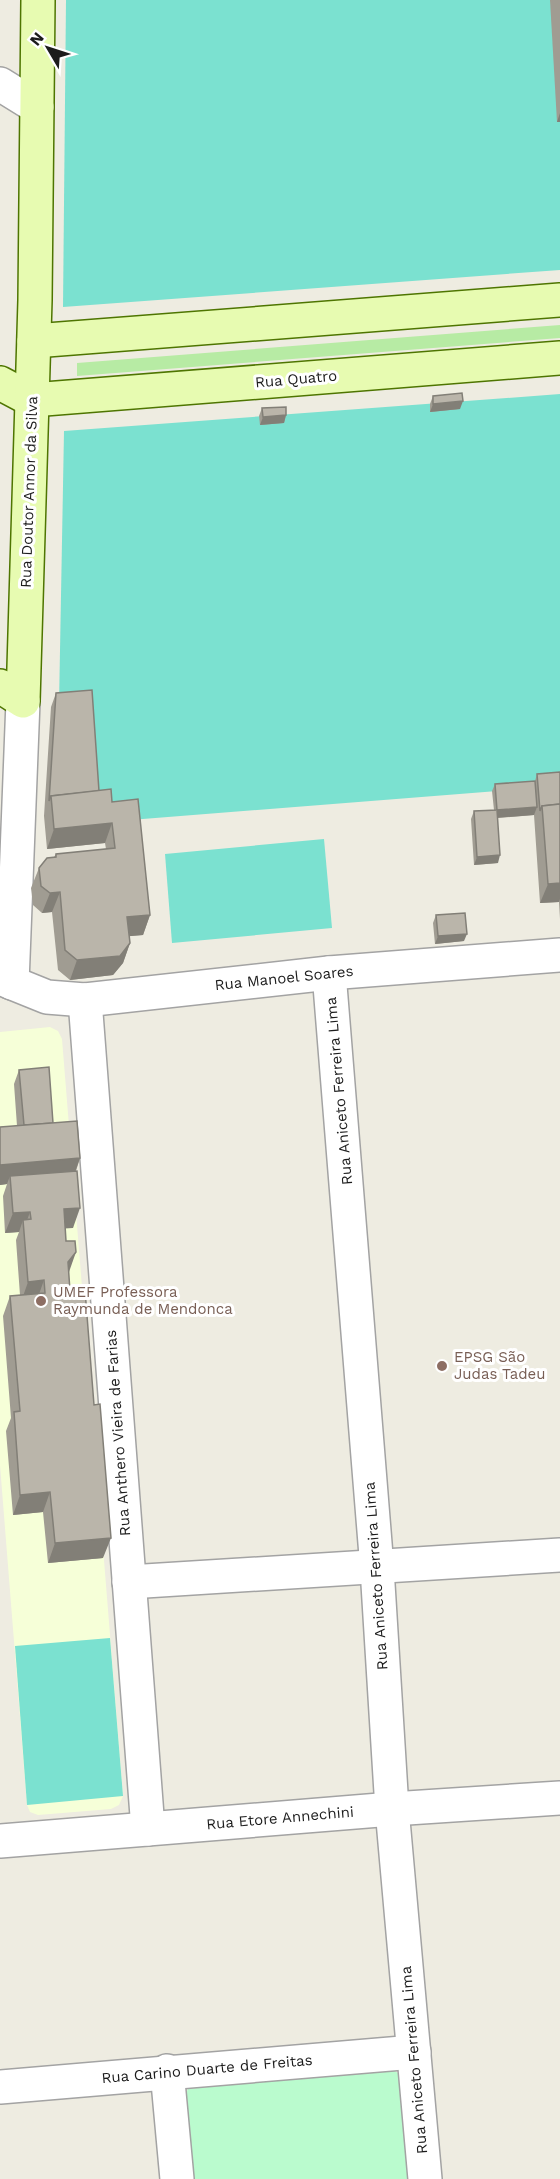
<svg xmlns="http://www.w3.org/2000/svg" width="560" height="2179" viewBox="0 0 560 2179" font-family="'Work Sans',sans-serif">
<style>
.education{fill:#f6ffd8}
.grass{fill:#b7eba4}
.park{fill:#bafbce}
.pitch{fill:#7be1d0}
.lines{fill:none;stroke-linecap:round;stroke-linejoin:round}
.street-casing{stroke:#a3a3a3;stroke-width:36}
.secondary-casing{stroke:#4e7501;stroke-width:36}
.street{stroke:#fff;stroke-width:33}
.secondary{stroke:#e7fbb1;stroke-width:33}
.wall{fill:#a09c92}
.shaded-wall{fill:#827f77}
.building{fill:#bab5aa;stroke:#827f77;stroke-width:1.5}
.education-dot{fill:#8d6e63;stroke:#fff;stroke-width:2}
.labels{text-anchor:middle;stroke-width:6;stroke-linejoin:round;paint-order:stroke}
.street-label{font-size:15px;fill:#1c1c1c;stroke:#fff}
.education-label{font-size:15px;fill:#785e54;stroke:#fff;text-anchor:start}
</style>
<rect width="100%" height="100%" fill="#eeece1"/>
<path class="education" d="M50,1027L58,1031L62,1039L123,1796L119,1805L111,1809L38,1815L30,1812L27,1805L0,1465V1032Z"/>
<path class="grass" d="M560,325V338L77,376V363Z"/>
<path class="park" d="M391,2069L398,2073L400,2078L409,2179H193L185,2096L188,2089Z"/>
<g class="pitch">
<path d="M66,0H560V270L63,307Z"/>
<path d="M560,394V786L105,822L59,706L64,431Z"/>
<path d="M324,839L332,928L172,943L165,854Z"/>
<path d="M110,1638L123,1796L27,1805L15,1646Z"/>
</g>
<g class="lines">
<defs>
<g id="street">
<path d="M0,84L37,107"/>
<path d="M329,973L377,1568L392,1809L425,2179"/>
<path d="M0,978L47,997L85,1000L329,973L560,955"/>
<path d="M12,983L23,701"/>
<path d="M85,1000L148,1829"/>
<path d="M129,1582L560,1555"/>
<path d="M0,1841L392,1809L560,1798"/>
<path d="M167,2071L177,2179"/>
<path d="M0,2087L414,2052"/>
</g>
<g id="secondary">
<path d="M34,341L560,300"/>
<path d="M0,383L32,400"/>
<path d="M32,400L560,358"/>
<path d="M0,686L23,701L35,300L38,0"/>
</g>
</defs>
<use href="#street" class="street-casing"/>
<use href="#secondary" class="secondary-casing"/>
<use href="#street" class="street"/>
<use href="#secondary" class="secondary"/>
</g>
<g class="wall">
<path d="M550,0H560V122H557Z"/>
<path d="M433,396L460,409L430,412V404Z"/>
<path d="M262,408L286,415L284,423L260,425L259,416Z"/>
<path d="M56,693L99,791L112,802L150,915L143,935L129,936L130,943L123,963L113,975L70,980L58,970L52,912L42,913L33,905L31,888L39,868L54,857L56,854L106,849L105,843L47,849L44,816L51,707Z"/>
<path d="M560,772V919L559,902L540,903L534,815L498,818V863L474,865L471,819L474,811L494,810L492,791L495,784L535,781L537,774Z"/>
<path d="M436,915L464,941L435,944L433,923Z"/>
<path d="M19,1070L53,1123L80,1158L76,1171L73,1228H65L70,1291L103,1558L48,1563L43,1512L13,1515L6,1431L11,1418L3,1316L10,1296L20,1295L16,1240L19,1232L5,1233L3,1196L7,1184L0,1185V1127L17,1126L14,1084Z"/>
</g>
<g class="shaded-wall">
<path d="M560,113V122H557Z"/>
<path d="M463,401L460,409L430,412L433,404Z"/>
<path d="M286,415L284,423L260,425L263,417Z"/>
<path d="M537,807L534,815L494,818L497,810Z"/>
<path d="M112,823L105,843L47,849L54,829Z"/>
<path d="M500,855L498,863L474,865L477,857Z"/>
<path d="M560,883V899L559,902L540,903L548,884Z"/>
<path d="M60,892L52,912L42,913L50,893Z"/>
<path d="M150,915L143,935L120,937L127,917Z"/>
<path d="M467,934L464,941L435,944L438,936Z"/>
<path d="M130,943L123,963L113,975L70,980L77,960Z"/>
<path d="M80,1158L73,1178L10,1176L7,1184L0,1185V1165Z"/>
<path d="M80,1208L73,1228L56,1229L64,1209Z"/>
<path d="M30,1212L24,1229L23,1220L19,1232L5,1233L13,1213Z"/>
<path d="M76,1252L69,1272L68,1262Z"/>
<path d="M44,1280L37,1300L21,1302L28,1282Z"/>
<path d="M50,1492L43,1512L13,1515L20,1495Z"/>
<path d="M111,1538L103,1558L48,1563L55,1543Z"/>
</g>
<g class="building">
<path d="M462,393L463,401L433,404V396Z"/>
<path d="M286,407V415L263,417L262,408Z"/>
<path d="M92,690L99,791L51,796L49,801L56,693Z"/>
<path d="M560,772V804L542,806L540,811L537,774Z"/>
<path d="M535,781L537,807L497,810L500,855L477,857L474,811L497,810L495,784Z"/>
<path d="M111,789L112,802L138,799L150,915L127,917L130,943L120,956L77,960L65,950L60,892L50,893L41,886L39,868L47,858L56,857V854L115,848L112,823L54,829L51,796Z"/>
<path d="M560,804V883L548,884L542,806Z"/>
<path d="M465,913L467,934L438,936L436,915Z"/>
<path d="M49,1067L53,1123L24,1125L19,1070Z"/>
<path d="M77,1121L80,1158L0,1165V1127Z"/>
<path d="M77,1171L80,1208L64,1209L66,1241H75L76,1252L68,1262L70,1291L85,1290L94,1405L100,1404L111,1538L55,1543L50,1492L20,1495L14,1412L20,1411L10,1296L45,1293L44,1280L28,1282L23,1220L31,1219L30,1212L13,1213L10,1176Z"/>
</g>
<g class="education-dot">
<circle cx="41" cy="1301" r="6"/>
<circle cx="442" cy="1366" r="6"/>
</g>
<g class="labels">
<g class="street-label">
<text transform="translate(296 379) rotate(-5)" y="5">Rua Quatro</text>
<text transform="translate(29 492) rotate(-88)" y="5">Rua Doutor Annor da Silva</text>
<text transform="translate(284 978) rotate(-6)" y="5">Rua Manoel Soares</text>
<text transform="translate(339 1091) rotate(-95)" y="5">Rua Aniceto Ferreira Lima</text>
<text transform="translate(118 1433) rotate(-94)" y="5">Rua Anthero Vieira de Farias</text>
<text transform="translate(376 1576) rotate(-94)" y="5">Rua Aniceto Ferreira Lima</text>
<text transform="translate(280 1818) rotate(-5)" y="5">Rua Etore Annechini</text>
<text transform="translate(414 2060) rotate(-95)" y="5">Rua Aniceto Ferreira Lima</text>
<text transform="translate(207 2069) rotate(-5)" y="5">Rua Carino Duarte de Freitas</text>
</g>
<g class="education-label">
<text x="53" y="1297">UMEF Professora<tspan x="53" dy="17">Raymunda de Mendonca</tspan></text>
<text x="454" y="1362">EPSG São<tspan x="454" dy="17">Judas Tadeu</tspan></text>
</g>
</g>
<g transform="translate(48 48) rotate(309)" stroke="#ffffff" stroke-width="4.5" paint-order="stroke">
<path d="M0-4.5L10 22L0 15L-10 22Z" fill="#1c1c1c"/>
<text y="-9" font-size="16" font-weight="bold" text-anchor="middle" fill="#1c1c1c">N</text>
</g>
</svg>
